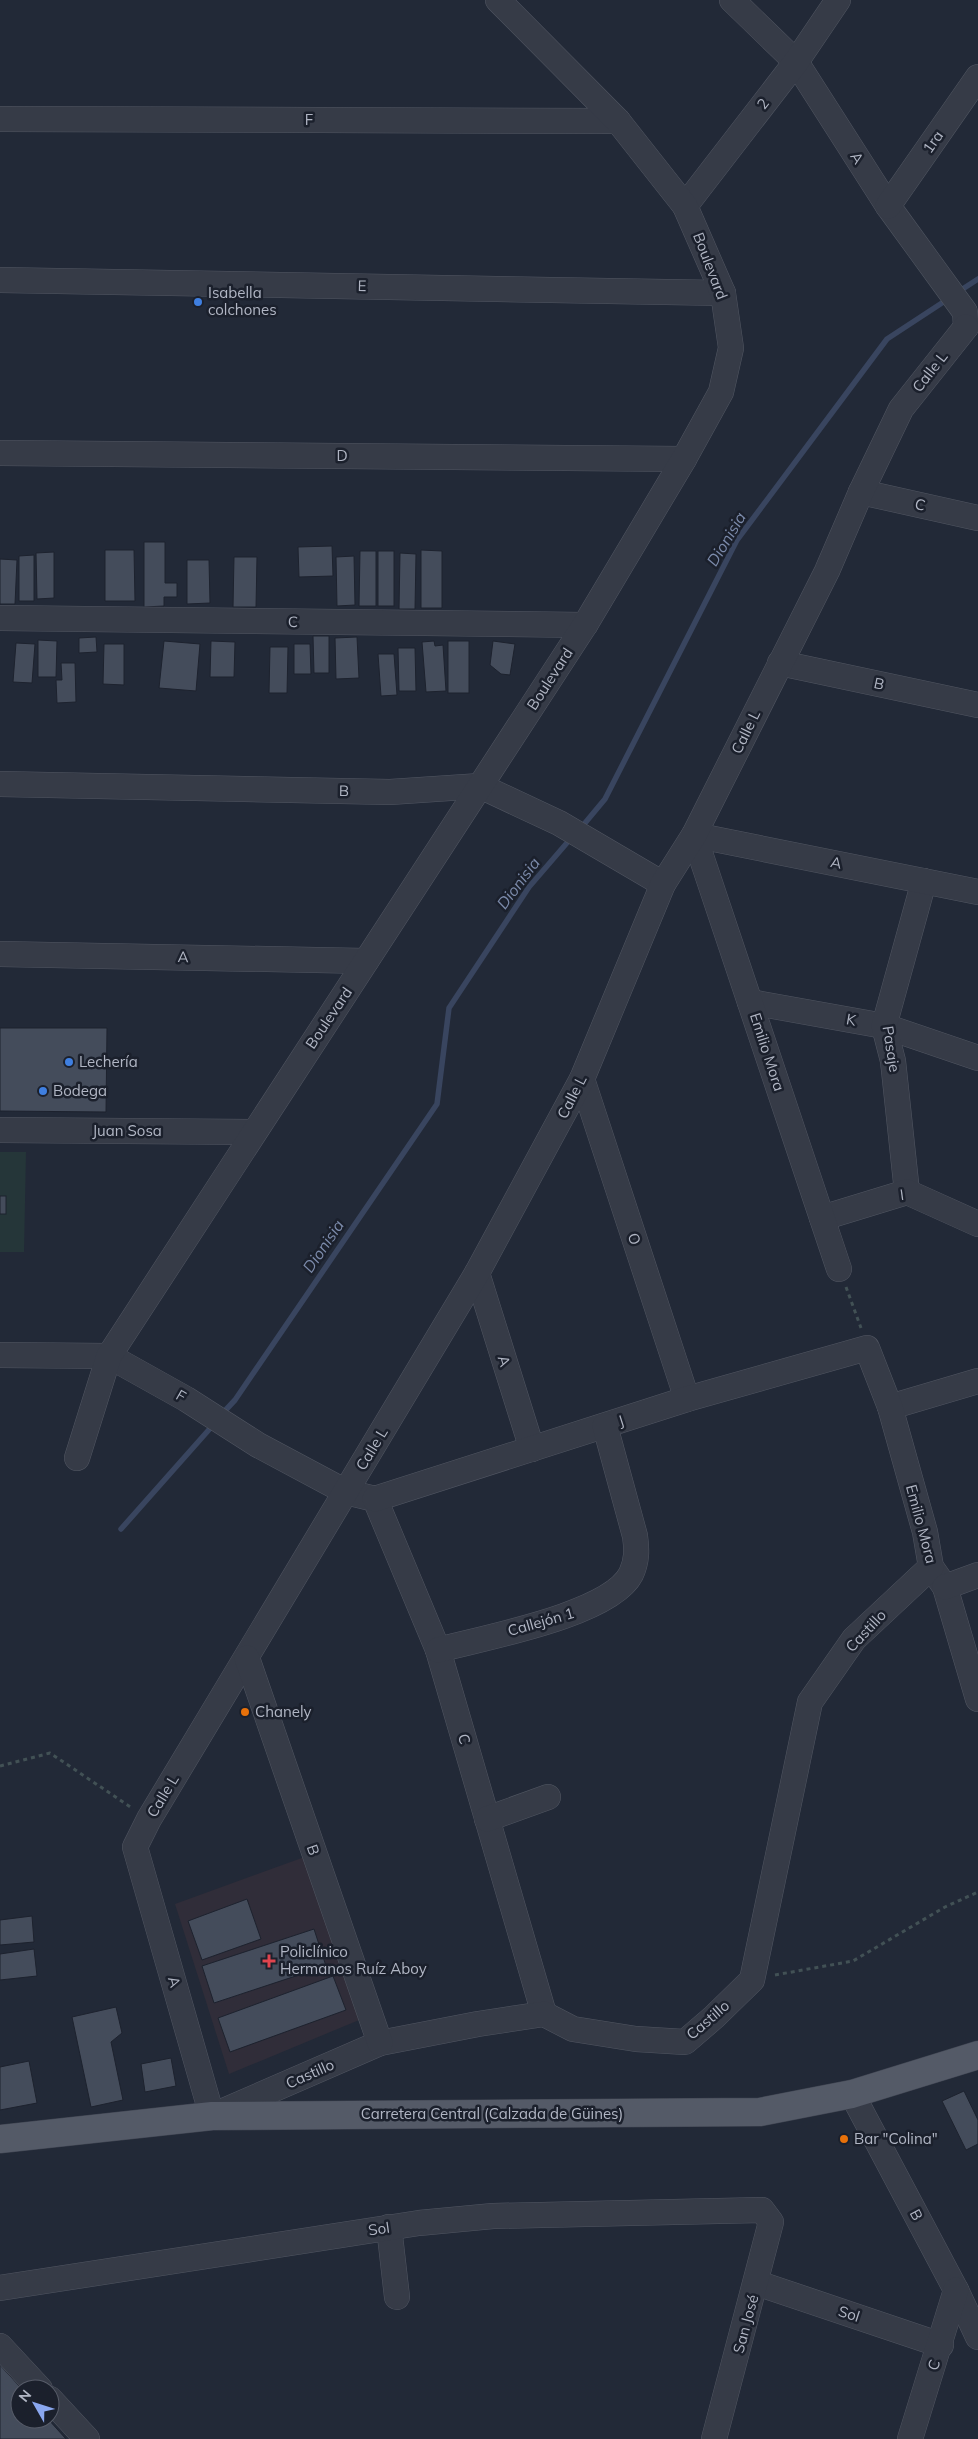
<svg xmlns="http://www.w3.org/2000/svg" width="978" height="2439" viewBox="0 0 978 2439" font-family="Mulish,sans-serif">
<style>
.medical{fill:#302d39}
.green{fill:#253639}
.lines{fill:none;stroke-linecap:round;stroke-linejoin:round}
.stream{stroke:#39455f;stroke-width:5.5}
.building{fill:#444c5b;stroke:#1d222e}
.minor-casing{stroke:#515662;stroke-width:26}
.major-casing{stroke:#3f4451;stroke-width:29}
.path{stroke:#425155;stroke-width:3;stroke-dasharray:4 4;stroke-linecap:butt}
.minor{stroke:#363b47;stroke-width:25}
.major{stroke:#545a67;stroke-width:28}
.shop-dot{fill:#3f7fe0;stroke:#1b202c;stroke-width:2}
.food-dot{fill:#e8710a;stroke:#1b202c;stroke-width:2}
.health-dot{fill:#e0444e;stroke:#1b202c;stroke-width:2}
.labels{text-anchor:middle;stroke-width:5;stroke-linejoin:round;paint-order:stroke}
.street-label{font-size:15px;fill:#b1b6c4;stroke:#1b202c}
.poi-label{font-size:15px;fill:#b1b6c4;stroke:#1b202c;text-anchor:start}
.water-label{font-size:16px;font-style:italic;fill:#7b8aaa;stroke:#1b202c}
</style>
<rect width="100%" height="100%" fill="#222937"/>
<path class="medical" d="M310,1855L364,2018L229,2074L175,1904Z"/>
<path class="green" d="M0,1152H26L24,1252H0Z"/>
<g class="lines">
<g class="stream">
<path d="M958,292L978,279"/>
<path d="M580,829L605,799L737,540L887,339L948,299"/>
<path d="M221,1415L235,1400L437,1104L449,1008L529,887L572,837"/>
<path d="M121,1529L214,1424"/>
</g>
</g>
<g class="building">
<path d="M144,542H165V583H177V597H164V606L144,607Z"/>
<path d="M332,546L333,576L299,577L298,547Z"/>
<path d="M105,550H134L135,601H105Z"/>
<path d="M421,550L442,551V608H421Z"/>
<path d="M360,551H376V606H359Z"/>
<rect x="378" y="551" width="16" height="55"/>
<path d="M54,552V598L37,599L36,553Z"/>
<path d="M400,553L416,554L415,609H399Z"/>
<path d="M34,555V601H19V556Z"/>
<path d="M354,556L355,605L337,606L336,557Z"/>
<path d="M234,557H257L256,607H233Z"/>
<path d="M0,559L17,560L15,604H0Z"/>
<path d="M187,560H209L210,603L187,604Z"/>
<path d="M313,636H329V673H314Z"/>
<path d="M96,637L97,652L79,653V638Z"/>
<path d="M357,637L359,678L336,679L335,638Z"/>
<path d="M38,640L57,641L56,677H38Z"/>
<path d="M164,641L200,644L196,691L159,688Z"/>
<path d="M211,641L235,642L234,677H210Z"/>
<path d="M434,641L435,646L443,645L446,691L426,692L422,642Z"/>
<rect x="448" y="641" width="21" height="52"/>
<path d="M493,641L515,644L510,675L501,674L490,665Z"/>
<path d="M16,643L35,644L32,683L13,682Z"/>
<path d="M104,644H124V685L103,684Z"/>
<path d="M294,644H310L311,674H294Z"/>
<path d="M270,647H288L287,693H269Z"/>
<path d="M398,648H415L416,691H399Z"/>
<path d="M378,654H394L397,695L381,696Z"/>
<path d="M61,663H75L76,702L57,703L56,680H62Z"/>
<path d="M0,1028H107L106,1112L0,1111Z"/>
<rect x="0" y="1196" width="6" height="18"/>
<path d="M247,1899L261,1939L202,1960L188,1921Z"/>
<path d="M32,1916L34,1942L0,1945V1920Z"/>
<path d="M314,1929L326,1966L214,2003L202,1966Z"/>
<path d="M34,1949L37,1976L0,1980V1954Z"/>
<path d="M333,1976L346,2010L230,2052L218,2018Z"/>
<path d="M116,2007L122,2033L111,2042L123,2100L91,2107L72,2017Z"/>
<path d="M171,2058L176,2086L145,2092L141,2064Z"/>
<path d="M29,2061L37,2103L0,2110V2067Z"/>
<path d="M964,2091L978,2120V2144L966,2150L942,2101Z"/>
<path d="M0,2365L22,2389L20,2419H48L66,2439H0Z"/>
</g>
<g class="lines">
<defs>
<g id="minor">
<path d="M732,0L796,62L888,206L965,312L966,327"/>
<path d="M0,119L618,121"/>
<path d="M685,206L796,62L838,0"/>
<path d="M888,206L978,77"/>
<path d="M0,280L723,293"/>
<path d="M0,453L684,459"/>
<path d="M861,492L978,518"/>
<path d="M0,618L585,625"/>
<path d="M780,663L978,705"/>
<path d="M0,784L390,792L480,786L559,823L663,884"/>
<path d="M0,954L366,961"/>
<path d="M750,1002L884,1026L978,1058"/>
<path d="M582,1079L687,1399"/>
<path d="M0,1130L253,1132"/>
<path d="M907,1192L893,1061L884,1026L924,881"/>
<path d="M822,1218L907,1192L978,1224"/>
<path d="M839,1269L694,835L978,892"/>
<path d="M477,1273L532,1449"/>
<path d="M0,1355L109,1356L186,1399L258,1445L346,1492L375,1499L438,1650L544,2014"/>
<path d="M890,1407L978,1381"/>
<path d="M77,1458L109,1356L585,625L684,459L721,392L731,348L723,293L685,206L618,121L498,0"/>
<path d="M375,1499L687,1399L867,1348L890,1407L925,1532L931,1567L945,1587L978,1699"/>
<path d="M931,1567L854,1639L810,1702L752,1980L714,2017L685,2042L636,2039L573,2029L544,2014L478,2024L380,2043L212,2116L135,1847L149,1819L477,1273L582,1079L663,884L694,835L827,571L861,492L901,409L966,327"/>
<path d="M945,1587L978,1575"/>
<path d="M438,1650C482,1638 610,1615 631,1574C637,1561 637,1550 635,1536L605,1426"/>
<path d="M247,1658L380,2043"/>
<path d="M487,1819L548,1797"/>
<path d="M852,2094L956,2290L978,2337"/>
<path d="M389,2227L397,2297"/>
<path d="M757,2283L941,2345"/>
<path d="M0,2288L419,2223L493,2216L762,2210L771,2222L714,2439"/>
<path d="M0,2346L40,2389"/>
<path d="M50,2399L87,2439"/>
<path d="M910,2439L956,2290"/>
</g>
<path id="major" d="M0,2139L212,2116L760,2112L852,2094L978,2055"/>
</defs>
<use href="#minor" class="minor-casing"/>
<use href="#major" class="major-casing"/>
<g class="path">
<path d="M846,1287L861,1328"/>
<path d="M0,1766L50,1753L132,1808"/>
<path d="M775,1975L853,1961L945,1907L978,1892"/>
</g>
<use href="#minor" class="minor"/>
<use href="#major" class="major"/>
</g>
<g class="shop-dot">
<circle cx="198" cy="302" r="5"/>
<circle cx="69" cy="1062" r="5"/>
<circle cx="43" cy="1091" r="5"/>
</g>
<g class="food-dot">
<circle cx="245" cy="1712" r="5"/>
<circle cx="844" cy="2139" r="5"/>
</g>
<path class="health-dot" d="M266.5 1953.5h5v5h5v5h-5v5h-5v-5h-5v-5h5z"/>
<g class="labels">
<g class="street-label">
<text transform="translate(763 104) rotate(-52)" y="5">2</text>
<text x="309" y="125">F</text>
<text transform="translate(933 142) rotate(-55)" y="5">1ra</text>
<text transform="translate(857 158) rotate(58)" y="5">A</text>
<text transform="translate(710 266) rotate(69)" y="5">Boulevard</text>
<text transform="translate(362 286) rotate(1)" y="5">E</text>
<text transform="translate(930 372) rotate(-52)" y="5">Calle L</text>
<text x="342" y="461">D</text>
<text transform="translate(920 505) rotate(12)" y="5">C</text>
<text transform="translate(293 622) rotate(1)" y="5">C</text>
<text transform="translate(550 679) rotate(-57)" y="5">Boulevard</text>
<text transform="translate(879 684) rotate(12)" y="5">B</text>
<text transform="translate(746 732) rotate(-64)" y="5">Calle L</text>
<text transform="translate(344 791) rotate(1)" y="5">B</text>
<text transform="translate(836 863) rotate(11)" y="5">A</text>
<text transform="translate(183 957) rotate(1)" y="5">A</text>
<text transform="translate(329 1018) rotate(-56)" y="5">Boulevard</text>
<text transform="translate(851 1020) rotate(10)" y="5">K</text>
<text transform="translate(891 1049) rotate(81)" y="5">Pasaje</text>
<text transform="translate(767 1052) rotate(72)" y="5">Emilio Mora</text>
<text transform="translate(572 1097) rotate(-63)" y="5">Calle L</text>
<text x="127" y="1136">Juan Sosa</text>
<text transform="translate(902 1195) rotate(-8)" y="5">I</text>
<text transform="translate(634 1239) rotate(72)" y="5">O</text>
<text transform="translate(504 1361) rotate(73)" y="5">A</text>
<text transform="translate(181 1396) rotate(30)" y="5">F</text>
<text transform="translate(621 1421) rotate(-18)" y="5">J</text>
<text transform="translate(372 1449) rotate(-59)" y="5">Calle L</text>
<text transform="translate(921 1524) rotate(75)" y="5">Emilio Mora</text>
<text transform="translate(541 1622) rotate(-16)" y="5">Callejón 1</text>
<text transform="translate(866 1631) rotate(-47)" y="5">Castillo</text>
<text transform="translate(464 1739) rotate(74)" y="5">C</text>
<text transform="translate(163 1796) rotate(-59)" y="5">Calle L</text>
<text transform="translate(313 1850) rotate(71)" y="5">B</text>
<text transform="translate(174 1982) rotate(74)" y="5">A</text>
<text transform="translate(708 2020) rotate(-41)" y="5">Castillo</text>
<text transform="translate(310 2074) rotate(-24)" y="5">Castillo</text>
<text x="492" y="2119">Carretera Central (Calzada de Güines)</text>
<text transform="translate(916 2215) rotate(62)" y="5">B</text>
<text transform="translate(379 2229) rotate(-8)" y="5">Sol</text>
<text transform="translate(849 2314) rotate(18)" y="5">Sol</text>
<text transform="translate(746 2324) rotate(-75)" y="5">San José</text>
<text transform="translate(934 2365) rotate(-72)" y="5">C</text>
</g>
<g class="poi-label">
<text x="208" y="298">Isabella<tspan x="208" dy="17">colchones</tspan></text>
<text x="79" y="1067">Lechería</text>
<text x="53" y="1096">Bodega</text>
<text x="255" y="1717">Chanely</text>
<text x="280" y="1957">Policlínico<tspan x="280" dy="17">Hermanos Ruíz Aboy</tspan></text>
<text x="854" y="2144">Bar "Colina"</text>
</g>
<g class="water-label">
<text transform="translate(726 539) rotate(-59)" y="6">Dionisia</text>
<text transform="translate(518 883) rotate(-53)" y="6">Dionisia</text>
<text transform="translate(323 1246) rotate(-56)" y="6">Dionisia</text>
</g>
</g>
<g transform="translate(35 2404) rotate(309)"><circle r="24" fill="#1b202c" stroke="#575c69"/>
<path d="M0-4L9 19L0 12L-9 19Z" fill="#8aa7ef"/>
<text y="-8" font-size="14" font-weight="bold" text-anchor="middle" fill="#b1b6c4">N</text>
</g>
</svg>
